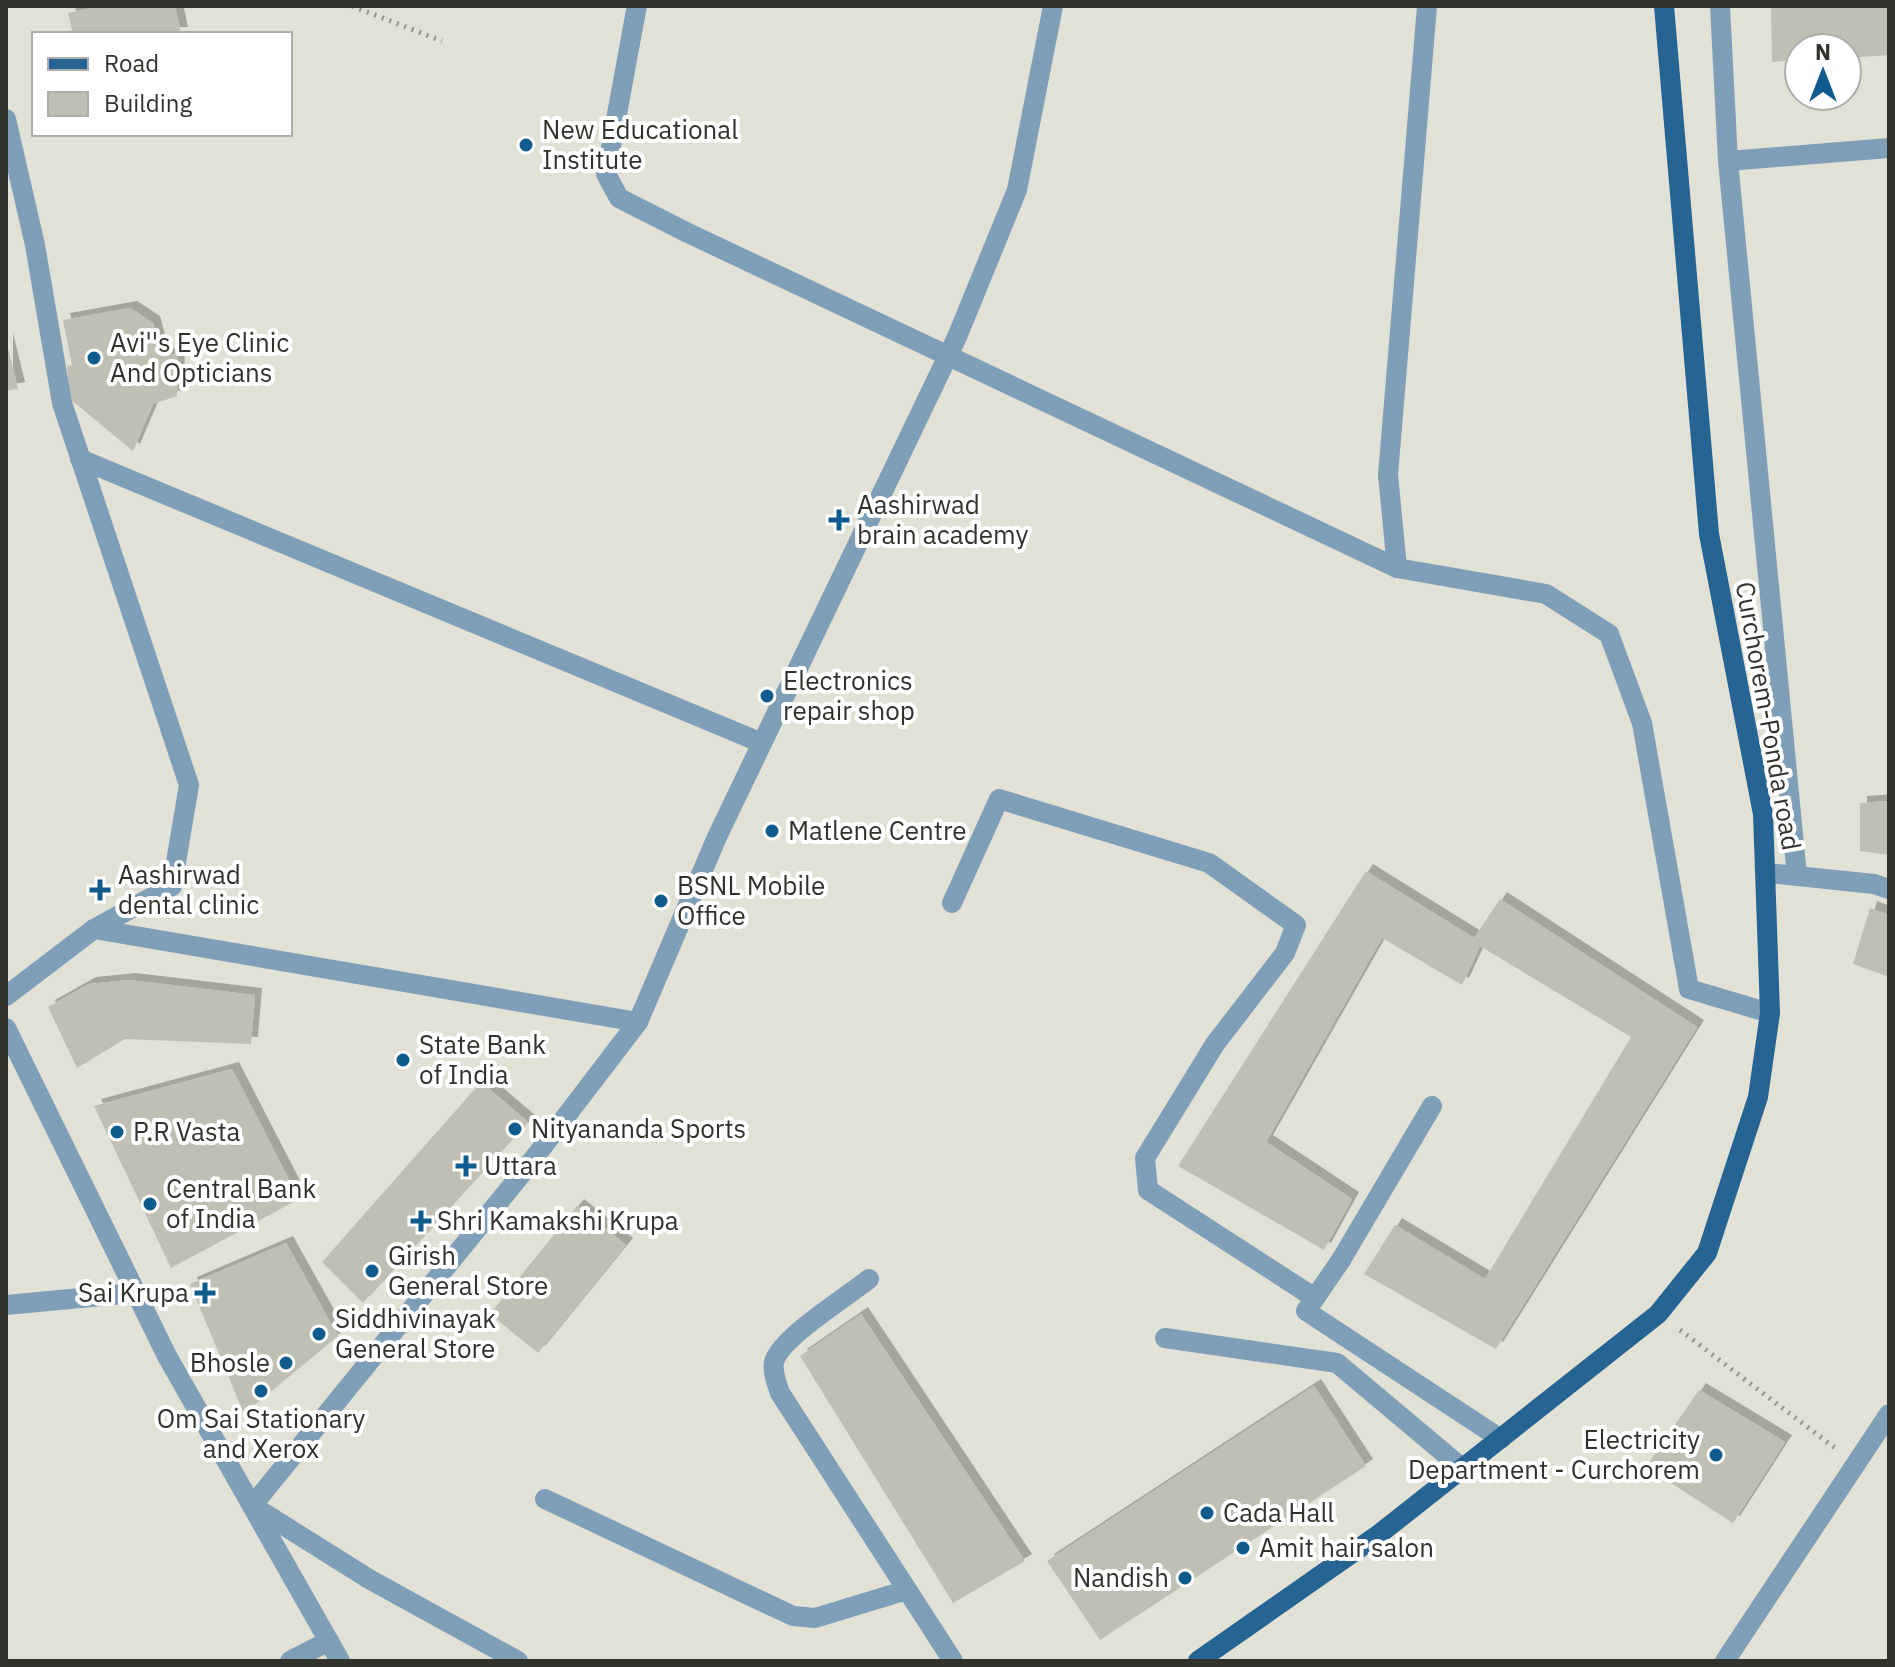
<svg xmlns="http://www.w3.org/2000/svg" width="1895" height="1667" viewBox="0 0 1895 1667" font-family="'IBM Plex Sans',sans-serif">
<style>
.building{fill:#c0bfb3;filter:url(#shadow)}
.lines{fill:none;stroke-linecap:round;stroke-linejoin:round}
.path{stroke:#94948b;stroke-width:5;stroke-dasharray:2 6;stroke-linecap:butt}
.service{stroke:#7f9eb8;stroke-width:20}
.minor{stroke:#7f9eb8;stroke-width:20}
.tertiary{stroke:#7f9eb8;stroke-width:20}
.primary{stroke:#266493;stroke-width:20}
.poi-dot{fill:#0f5b8e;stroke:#fff;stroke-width:3}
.labels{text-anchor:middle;stroke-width:8;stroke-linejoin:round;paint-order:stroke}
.poi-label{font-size:26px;fill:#32322d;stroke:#fff;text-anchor:start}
.street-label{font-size:26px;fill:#32322d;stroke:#fff}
</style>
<defs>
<filter id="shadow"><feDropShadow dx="7" dy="-7" stdDeviation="0" flood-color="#0004"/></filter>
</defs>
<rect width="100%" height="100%" fill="#e2e1d5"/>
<g class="building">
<path d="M101,6H175L181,34H73L68,13Z"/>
<path d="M1771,6H1889V55L1847,58V48H1799V60L1772,62Z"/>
<path d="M130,308L153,323L162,356L178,354L177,396L153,404L133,451L70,399L67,366L72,365L63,320Z"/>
<path d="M6,340L18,389L6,391Z"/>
<path d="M1889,801V855L1860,851V803Z"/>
<path d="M1366,871L1474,938L1500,899L1697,1027L1496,1349L1364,1274L1395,1225L1485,1279L1631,1037L1480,946L1462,985L1382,938L1266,1142L1352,1199L1324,1250L1178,1166Z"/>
<path d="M1870,908L1889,915V977L1853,964Z"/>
<path d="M129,980L255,995L251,1044L125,1039L77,1068L48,1007L89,984Z"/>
<path d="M232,1069L299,1199L171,1268L94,1106Z"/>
<path d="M481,1082L528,1122L363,1303L322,1262Z"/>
<path d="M577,1206L626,1245L538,1353L490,1314Z"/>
<path d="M286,1243L338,1336L244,1414L190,1284Z"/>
<path d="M861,1314L1025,1561L953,1603L800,1356Z"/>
<path d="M1314,1386L1366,1466L1100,1640L1047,1561Z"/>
<path d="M1699,1390L1785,1442L1733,1523L1646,1467Z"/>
</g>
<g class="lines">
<g class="path">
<path d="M352,6L442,41"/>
<path d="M1680,1330L1835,1448"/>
</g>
<g class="service">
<path d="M635,16L606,174L619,198L686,232"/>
<path d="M1388,475L1397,568"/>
<path d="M1341,1260L1432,1106"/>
<path d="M869,1279C848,1296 780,1338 774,1362C772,1372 777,1384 780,1393L953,1661"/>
<path d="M1165,1338L1337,1363L1462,1468"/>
<path d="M545,1499L793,1616L815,1618L907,1590"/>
<path d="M290,1661L329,1641"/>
</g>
<g class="minor">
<path d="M1720,6L1728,161L1889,148"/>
<path d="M635,16L637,6"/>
<path d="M6,119L35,245L62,403L189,785L172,886L94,929L6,996"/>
<path d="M1728,161L1797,876"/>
<path d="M686,232L1397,568L1546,594L1609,634L1642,723L1689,989L1770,1013"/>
<path d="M80,459L762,743"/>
<path d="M1388,475L1427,6"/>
<path d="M1768,873L1874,884L1889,889"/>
<path d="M952,903L999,799L1209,863L1296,925L1285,953L1215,1044L1145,1158L1148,1190L1315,1298"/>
<path d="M94,929L638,1022"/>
<path d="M1341,1260L1306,1311L1501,1439"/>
<path d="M252,1506L528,1166L638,1022L717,837L957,337L1017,190L1053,6"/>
<path d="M1725,1661L1889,1414"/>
</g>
<g class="tertiary">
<path d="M6,1028L167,1356L340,1661"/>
<path d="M6,1305L134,1293"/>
<path d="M256,1508L369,1579L518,1661"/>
</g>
<path class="primary" d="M1198,1661L1378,1535L1658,1314L1707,1253L1758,1097L1770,1013L1763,814L1709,534L1664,6"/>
</g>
<g class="poi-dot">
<circle cx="526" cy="145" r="8"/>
<circle cx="94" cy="358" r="8"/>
<path d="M835 508h8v8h8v8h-8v8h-8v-8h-8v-8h8z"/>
<circle cx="767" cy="696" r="8"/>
<circle cx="772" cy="831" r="8"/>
<path d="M96 878h8v8h8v8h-8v8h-8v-8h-8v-8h8z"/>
<circle cx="661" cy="901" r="8"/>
<circle cx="403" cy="1060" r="8"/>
<circle cx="515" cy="1129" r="8"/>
<circle cx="117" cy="1132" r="8"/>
<path d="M462 1154h8v8h8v8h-8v8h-8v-8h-8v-8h8z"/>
<circle cx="150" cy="1204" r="8"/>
<path d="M417 1209h8v8h8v8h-8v8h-8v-8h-8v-8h8z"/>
<circle cx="372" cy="1271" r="8"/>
<path d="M201 1281h8v8h8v8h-8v8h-8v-8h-8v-8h8z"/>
<circle cx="319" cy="1334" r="8"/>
<circle cx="286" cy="1363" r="8"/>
<circle cx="261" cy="1391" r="8"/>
<circle cx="1716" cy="1455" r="8"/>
<circle cx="1207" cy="1513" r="8"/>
<circle cx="1243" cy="1548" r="8"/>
<circle cx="1185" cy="1578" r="8"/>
</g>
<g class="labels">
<g class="poi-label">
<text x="542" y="139">New Educational<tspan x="542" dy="30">Institute</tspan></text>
<text x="110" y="352">Avi''s Eye Clinic<tspan x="110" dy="30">And Opticians</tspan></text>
<text x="857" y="514">Aashirwad<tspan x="857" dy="30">brain academy</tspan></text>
<text x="783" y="690">Electronics<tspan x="783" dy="30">repair shop</tspan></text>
<text x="788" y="840">Matlene Centre</text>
<text x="118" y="884">Aashirwad<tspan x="118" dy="30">dental clinic</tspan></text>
<text x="677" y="895">BSNL Mobile<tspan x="677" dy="30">Office</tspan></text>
<text x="419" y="1054">State Bank<tspan x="419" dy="30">of India</tspan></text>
<text x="531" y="1138">Nityananda Sports</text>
<text x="133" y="1141">P.R Vasta</text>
<text x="484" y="1175">Uttara</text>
<text x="166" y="1198">Central Bank<tspan x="166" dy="30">of India</tspan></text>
<text x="437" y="1230">Shri Kamakshi Krupa</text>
<text x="388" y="1265">Girish<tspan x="388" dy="30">General Store</tspan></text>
<text x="189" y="1302" text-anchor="end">Sai Krupa</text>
<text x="335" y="1328">Siddhivinayak<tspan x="335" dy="30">General Store</tspan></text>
<text x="270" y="1372" text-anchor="end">Bhosle</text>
<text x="261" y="1428" text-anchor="middle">Om Sai Stationary<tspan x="261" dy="30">and Xerox</tspan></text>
<text x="1700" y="1449" text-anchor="end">Electricity<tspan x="1700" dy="30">Department - Curchorem</tspan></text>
<text x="1223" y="1522">Cada Hall</text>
<text x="1259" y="1557">Amit hair salon</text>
<text x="1169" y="1587" text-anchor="end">Nandish</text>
</g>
<g class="street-label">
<text transform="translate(1768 716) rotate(80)" y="9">Curchorem-Ponda road</text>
</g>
</g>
<rect width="1895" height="1667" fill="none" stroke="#32322d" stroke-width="16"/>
<rect x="32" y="32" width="260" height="104" fill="#ffffff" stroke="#adadab" stroke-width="2"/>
<rect x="48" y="58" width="40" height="12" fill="#266493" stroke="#adadab" stroke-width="2"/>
<text x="104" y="72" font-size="24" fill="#32322d">Road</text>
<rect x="48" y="92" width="40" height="24" fill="#c0bfb3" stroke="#adadab" stroke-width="2"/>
<text x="104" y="112" font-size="24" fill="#32322d">Building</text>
<g transform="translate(1823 72)"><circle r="38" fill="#ffffff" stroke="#adadab" stroke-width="2"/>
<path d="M0-6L14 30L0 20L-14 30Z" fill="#0f5b8e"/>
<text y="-12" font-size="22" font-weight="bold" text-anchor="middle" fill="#32322d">N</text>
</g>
</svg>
